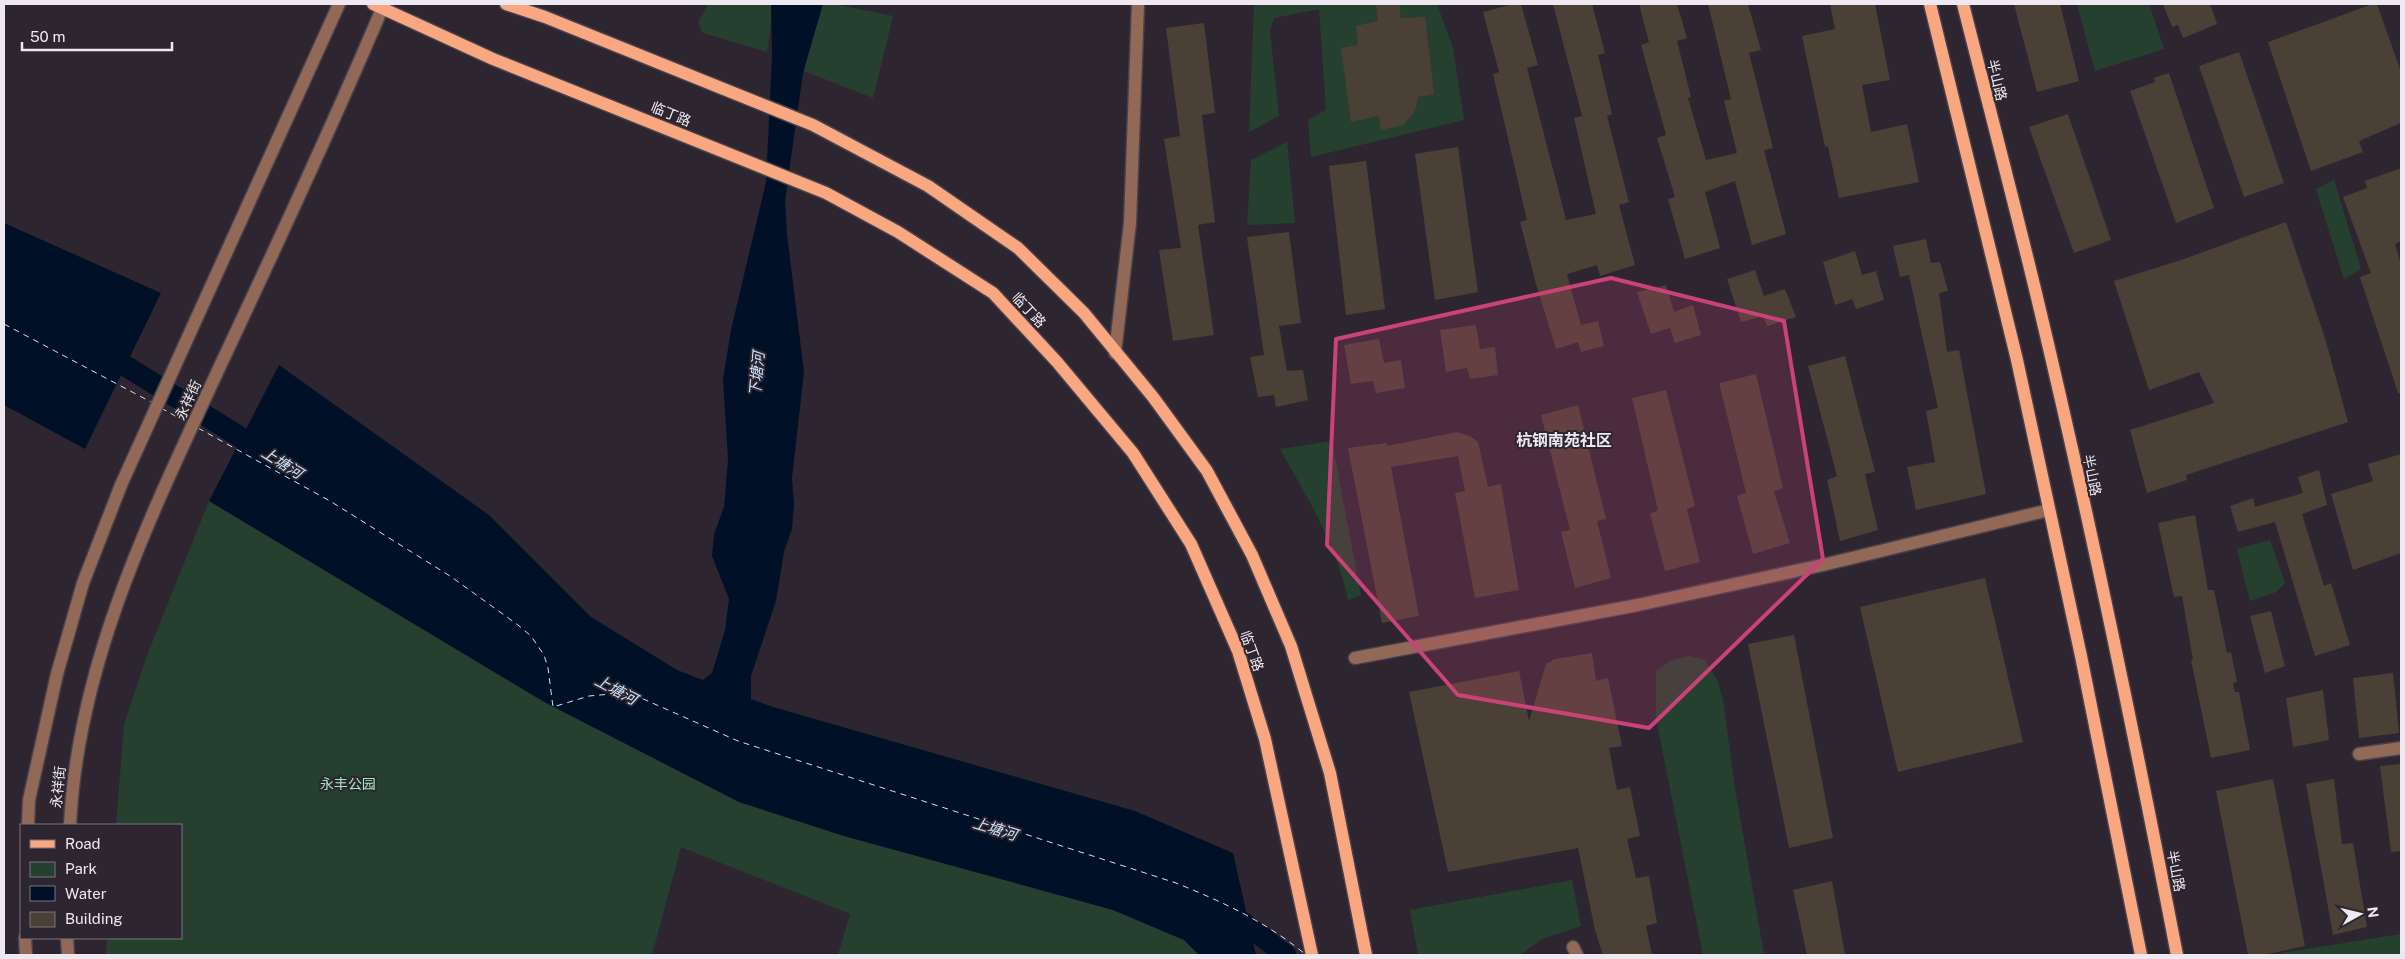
<svg xmlns="http://www.w3.org/2000/svg" width="2405" height="959" viewBox="0 0 2405 959" font-family="'Public Sans','Noto Sans SC',sans-serif">
<style>
.green{fill:#26402f}
.water{fill:#001127}
.lines{fill:none;stroke-linecap:round;stroke-linejoin:round}
.canal{stroke:#001127;stroke-width:21}
.ferry{stroke:#cde4fb;stroke-width:1;stroke-dasharray:6 5;stroke-linecap:butt}
.building{fill:#4a4036}
.minor-casing{stroke:#48414b;stroke-width:15}
.major-casing{stroke:#48414b;stroke-width:15}
.minor{stroke:#916956;stroke-width:12}
.major{stroke:#f9a780;stroke-width:12}
.marked{fill:#cb4279;fill-opacity:0.2;stroke:#cb4279;stroke-width:4;stroke-linejoin:round}
.labels{text-anchor:middle;stroke-width:4;stroke-linejoin:round;paint-order:stroke}
.street-label{font-size:14px;fill:#eee9f0;stroke:#2d2630}
.park-label{font-size:14px;fill:#a0eab8;stroke:#2d2630}
.water-label{font-size:15px;font-style:italic;fill:#cde4fb;stroke:#2d2630}
.quarter-label{font-size:16px;font-weight:bold;fill:#eee9f0;stroke:#2d2630}
</style>
<rect width="100%" height="100%" fill="#2d2630"/>
<g class="green">
<path d="M708,4H774L767,52L703,33L698,23Z"/>
<path d="M813,4H834L893,16L873,98L804,71Z"/>
<path d="M1254,4H1437L1453,48L1464,120L1311,157L1308,120L1326,110L1319,9L1274,18L1270,31L1279,116L1249,132Z"/>
<path d="M2077,4H2149L2164,49L2095,71Z"/>
<path d="M1287,142L1295,223L1247,225L1251,160Z"/>
<path d="M2334,180L2361,269L2344,279L2316,189Z"/>
<path d="M1332,441L1361,595L1348,600C1337,545 1307,497 1280,449Z"/>
<path d="M209,501L546,703L739,802L844,836L1113,910L1184,940L1199,955H838L850,914L681,847L652,955H106L107,938H181V825H116L124,724L146,658Z"/>
<path d="M2270,540L2285,583L2276,592L2250,601L2237,549Z"/>
<path d="M1690,656L1705,660L1717,680L1723,700L1735,788L1764,955H1703L1656,718V671L1672,660Z"/>
<path d="M1572,880L1581,926L1542,939L1520,955H1418L1410,910Z"/>
<path d="M2401,934V955H2268Z"/>
</g>
<g class="water">
<path d="M771,4H823L803,73L785,201L787,234L804,372L792,478L794,504L792,529L784,552L776,601L751,676V699L773,707L1135,811L1233,853L1256,955H1199L1184,940L1113,910L844,836L739,802L546,703L209,501L279,365L489,515L591,617L677,670L703,680L712,673L725,630L729,599L712,556L714,534L724,507L728,459L723,379L731,330L766,182L772,56Z"/>
<path d="M4,223L161,293L85,449L4,405Z"/>
</g>
<g class="lines">
<g class="canal">
<path d="M100,350L266,453"/>
<path d="M1228,911L1286,955"/>
</g>
<g class="ferry">
<path d="M4,324L151,402"/>
<path d="M161,408L188,423"/>
<path d="M198,428L330,501L450,576L518,625L531,636L544,655L548,668L553,707L589,696L611,694L641,698L738,741L1176,883C1223,902 1266,922 1305,954"/>
</g>
</g>
<g class="building">
<path d="M1376,4H1399L1401,18L1425,17L1434,94L1418,97L1415,111L1403,125L1381,130L1379,116L1351,122L1341,48L1358,45L1356,26L1378,21Z"/>
<path d="M1514,4H1521L1538,65L1527,68L1566,220L1596,214L1574,118L1582,116L1553,4H1592L1605,53L1598,55L1612,114L1607,116L1629,202L1619,205L1635,265L1600,276L1597,265L1567,274L1581,325L1598,321L1604,346L1581,352L1578,342L1556,349L1536,284L1520,222L1527,220L1493,74L1499,72L1483,12Z"/>
<path d="M1639,4H1677L1687,38L1677,41L1691,97L1688,98L1706,160L1737,153L1724,101L1731,99L1708,4H1748L1761,50L1749,53L1773,148L1764,150L1786,234L1752,245L1735,181L1705,192L1720,248L1685,259L1668,199L1675,197L1657,138L1666,135L1641,45L1649,42Z"/>
<path d="M1830,4H1875L1890,80L1862,85L1871,132L1907,124L1919,182L1839,198L1828,146L1825,147L1802,36L1835,29Z"/>
<path d="M2014,4H2060L2079,81L2037,92Z"/>
<path d="M2163,4H2210L2217,24L2183,38L2178,25L2172,27Z"/>
<path d="M2373,4H2377L2401,72V123L2359,141L2363,152L2311,171L2268,42Z"/>
<path d="M1204,23L1215,113L1202,115L1215,222L1198,225L1214,335L1173,341L1159,250L1181,248L1164,139L1180,136L1166,28Z"/>
<path d="M2239,52L2284,183L2244,197L2199,66Z"/>
<path d="M2169,73L2214,208L2176,223L2130,91L2155,82L2154,78Z"/>
<path d="M2068,114L2111,240L2074,253L2029,127Z"/>
<path d="M1458,147L1478,292L1435,300L1415,154Z"/>
<path d="M1366,161L1385,309L1346,315L1329,166Z"/>
<path d="M2401,168V241L2395,244L2401,264V393H2398L2360,277L2371,273L2343,197L2367,188L2365,181Z"/>
<path d="M2286,222L2325,338L2348,422L2186,475L2187,480L2147,493L2130,430L2214,403L2199,372L2149,390L2114,281L2181,260Z"/>
<path d="M1289,232L1301,323L1279,326L1287,371L1303,370L1308,400L1276,407L1274,395L1258,397L1250,357L1264,355L1247,237Z"/>
<path d="M1926,239L1931,263L1940,262L1948,291L1939,293L1947,352L1959,350L1986,494L1916,510L1907,467L1935,462L1926,411L1938,408L1909,275L1900,277L1893,246Z"/>
<path d="M1855,251L1862,275L1876,271L1884,300L1856,309L1852,299L1835,305L1823,262Z"/>
<path d="M1755,270L1764,296L1785,289L1796,317L1767,326L1763,316L1741,322L1727,279Z"/>
<path d="M1666,285L1674,312L1693,305L1701,335L1675,343L1670,328L1651,334L1637,292Z"/>
<path d="M1476,325L1480,349L1495,347L1498,375L1470,379L1467,368L1446,372L1440,330Z"/>
<path d="M1379,339L1384,363L1401,360L1405,388L1376,393L1373,381L1351,384L1344,345Z"/>
<path d="M1845,356L1875,472L1865,474L1878,530L1840,541L1827,480L1837,476L1808,366Z"/>
<path d="M1756,374L1783,488L1774,491L1790,543L1753,554L1737,496L1746,493L1719,383Z"/>
<path d="M1666,390L1695,506L1687,509L1700,562L1665,571L1650,514L1658,510L1632,398Z"/>
<path d="M1578,405L1606,519L1597,521L1611,578L1575,588L1561,532L1570,530L1541,415Z"/>
<path d="M1457,432L1470,436L1478,442L1488,487L1501,484L1519,590L1475,598L1455,493L1465,491L1458,456L1391,467L1419,616L1382,623L1348,448L1387,443V446Z"/>
<path d="M2401,454V553L2353,570L2331,494L2373,481L2368,464Z"/>
<path d="M2319,470L2327,505L2302,514L2324,586L2331,583L2350,645L2315,656L2275,522L2238,532L2230,506L2253,498L2255,507L2303,493L2298,477Z"/>
<path d="M2195,515L2208,590H2214L2227,653L2231,652L2237,682L2233,683L2235,692H2239L2250,750L2211,758L2191,660H2193L2182,596L2174,597L2158,523Z"/>
<path d="M1985,578L2023,742L1898,772L1860,607Z"/>
<path d="M2271,611L2285,666L2265,673L2250,616Z"/>
<path d="M1794,635L1833,838L1789,848L1748,644Z"/>
<path d="M1592,653L1596,681L1608,678L1622,746L1609,748L1617,790L1630,787L1640,836L1627,839L1636,878L1649,876L1657,923L1646,926L1652,955H1603L1595,930L1578,848L1448,872L1409,692L1519,671L1529,721L1546,664L1555,659Z"/>
<path d="M2393,673L2399,733L2359,738L2353,678Z"/>
<path d="M2323,690L2329,740L2293,747L2286,698Z"/>
<path d="M2401,764V851L2391,852L2380,766Z"/>
<path d="M2273,779L2305,946L2263,955H2248L2216,791Z"/>
<path d="M2334,779L2342,844L2353,843L2367,927L2333,935L2306,784Z"/>
<path d="M1832,881L1845,955H1807L1793,890Z"/>
</g>
<g class="lines">
<defs>
<g id="minor">
<path d="M1115,353L1130,223L1138,4"/>
<path d="M1355,658L1638,605L1823,565L2049,510"/>
<path d="M2359,754L2401,748"/>
<path d="M28,825L29,800L57,674L83,583L121,485L339,4"/>
<path d="M70,825C78,660 153,511 221,364C277,245 333,125 384,4"/>
<path d="M25,938L26,955"/>
<path d="M67,938L68,955"/>
<path d="M1573,947L1577,955"/>
</g>
<g id="major">
<path d="M373,4L493,59L826,193L898,232L993,293L1057,362L1133,453L1191,544L1238,651L1265,739L1312,955"/>
<path d="M506,4L545,17L813,125L928,186L1018,248L1084,313L1153,397L1207,471L1252,555L1291,646L1330,773L1366,955"/>
<path d="M1930,4L2017,360L2081,656L2141,955"/>
<path d="M1963,4C1987,99 2012,194 2035,289C2088,510 2134,732 2177,955"/>
</g>
</defs>
<use href="#minor" class="minor-casing"/>
<use href="#major" class="major-casing"/>
<use href="#minor" class="minor"/>
<use href="#major" class="major"/>
</g>
<path class="marked" d="M1611,278L1784,321L1823,559L1649,728L1458,695L1327,545L1336,339Z"/>
<g class="labels">
<g class="street-label">
<text transform="translate(1997 80) rotate(76)" y="5">半山路</text>
<text transform="translate(671 114) rotate(22)" y="5">临丁路</text>
<text transform="translate(1029 310) rotate(47)" y="5">临丁路</text>
<text transform="translate(188 400) rotate(-65)" y="5">永祥街</text>
<text transform="translate(2092 475) rotate(78)" y="5">半山路</text>
<text transform="translate(1252 651) rotate(70)" y="5">临丁路</text>
<text transform="translate(58 787) rotate(-84)" y="5">永祥街</text>
<text transform="translate(2176 871) rotate(79)" y="5">半山路</text>
</g>
<g class="park-label">
<text x="348" y="789">永丰公园</text>
</g>
<g class="water-label">
<text transform="translate(757 374) rotate(-85)" y="5">下塘河</text>
<text transform="translate(282 463) rotate(32)" y="5">上塘河</text>
<text transform="translate(616 690) rotate(28)" y="5">上塘河</text>
<text transform="translate(995 829) rotate(17)" y="5">上塘河</text>
</g>
<g class="quarter-label">
<text x="1564" y="446">杭钢南苑社区</text>
</g>
</g>
<rect width="2405" height="959" fill="none" stroke="#eee9f0" stroke-width="10"/>
<rect x="20" y="824" width="162" height="115" fill="#2d2630" stroke="#7a747d"/>
<rect x="30" y="840" width="25" height="8" fill="#f9a780" stroke="#7a747d"/>
<text x="65" y="849" font-size="15" fill="#eee9f0">Road</text>
<rect x="30" y="862" width="25" height="15" fill="#26402f" stroke="#7a747d"/>
<text x="65" y="874" font-size="15" fill="#eee9f0">Park</text>
<rect x="30" y="886" width="25" height="15" fill="#001127" stroke="#7a747d"/>
<text x="65" y="899" font-size="15" fill="#eee9f0">Water</text>
<rect x="30" y="912" width="25" height="15" fill="#4a4036" stroke="#7a747d"/>
<text x="65" y="924" font-size="15" fill="#eee9f0">Building</text>
<g transform="translate(2360 914) rotate(82)" stroke="#2d2630" stroke-width="4" paint-order="stroke">
<path d="M0-4L9 19L0 12L-9 19Z" fill="#eee9f0"/>
<text y="-8" font-size="14" font-weight="bold" text-anchor="middle" fill="#eee9f0">N</text>
</g>
<path d="M22 42v8h150v-8" fill="none" stroke="#eee9f0" stroke-width="2.5"/>
<text x="30" y="42" font-size="15" fill="#eee9f0" stroke="#2d2630" stroke-width="4" paint-order="stroke">50 m</text>
</svg>
